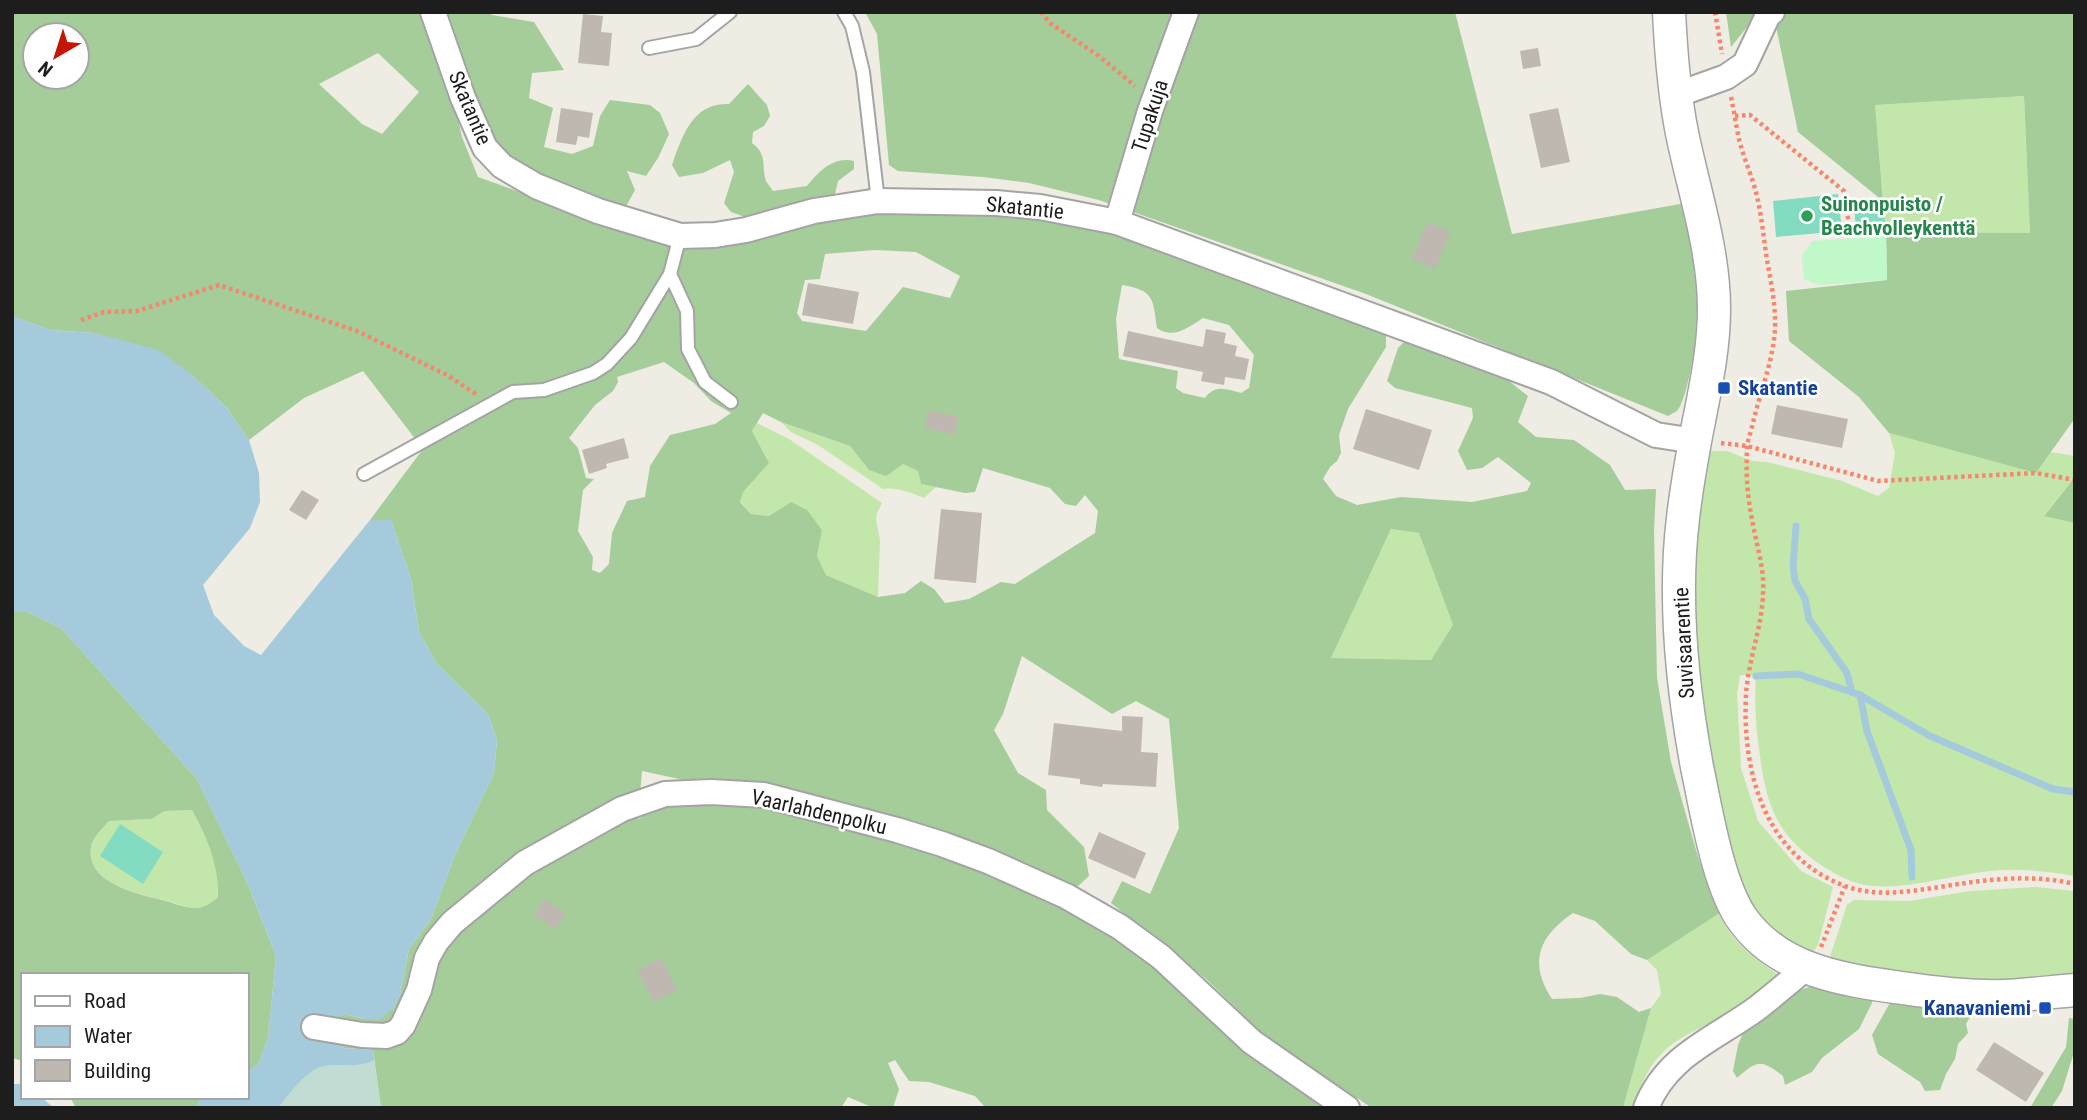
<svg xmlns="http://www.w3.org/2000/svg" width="2087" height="1120" viewBox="0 0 2087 1120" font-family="'Roboto Condensed',sans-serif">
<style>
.grass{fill:#c3e7aa}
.forest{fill:#a4cd99;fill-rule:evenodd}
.wetland{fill:#c1dcd2}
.park{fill:#c1f8ca}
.pitch{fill:#83dcc1}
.water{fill:#a5cadb}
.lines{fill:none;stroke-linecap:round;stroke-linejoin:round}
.stream{stroke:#a5cadb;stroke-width:7}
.building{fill:#bfb8b0}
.service-casing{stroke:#a4a4a4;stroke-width:16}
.minor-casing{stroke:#a4a4a4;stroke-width:28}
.tertiary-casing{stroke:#a4a4a4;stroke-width:35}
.path{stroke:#f6876d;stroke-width:4.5;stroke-dasharray:3.5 3.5;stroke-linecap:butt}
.service{stroke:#fff;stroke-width:12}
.minor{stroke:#fff;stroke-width:24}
.tertiary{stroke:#fff;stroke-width:32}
.leisure-dot{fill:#2e9e5b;stroke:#fff;stroke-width:2.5}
.transit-dot{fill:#1a4fb4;stroke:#fff;stroke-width:2.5}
.labels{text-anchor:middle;stroke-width:5;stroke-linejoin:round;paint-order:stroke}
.street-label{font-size:21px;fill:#1d1d1d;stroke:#fff}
.leisure-label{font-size:21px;font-weight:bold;fill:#27864d;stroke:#fff;text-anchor:start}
.transit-label{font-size:21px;font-weight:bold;fill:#164399;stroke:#fff;text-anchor:start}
</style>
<rect width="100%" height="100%" fill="#eeece3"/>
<g class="grass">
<path d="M2024,96L2030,233L1886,232L1875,105Z"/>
<path d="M781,422L850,446L869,470L903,464L918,471L921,484L936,487L924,498C911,493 897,487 883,489L818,445L791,432Z"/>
<path d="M757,423L789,439L882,503L877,513L876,520L880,540L878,597L826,575L817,556L822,530L791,502L769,516L751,514L740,501L742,492L769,463L752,431Z"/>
<path d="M1889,433L2036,473L2051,452L2075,456V477L2044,515L2075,523V876C2047,871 2018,868 1990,871C1951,875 1912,889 1873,886C1855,885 1839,876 1824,867C1778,836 1767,809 1760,756C1756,729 1754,703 1756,676L1740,675L1737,693L1741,768L1758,821L1801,871L1833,887L1818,945L1809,957L1789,945L1753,913L1729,851L1695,680L1693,555L1704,460L1709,451H1727L1753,461L1767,462L1842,481L1878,496L1889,488L1895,453Z"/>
<path d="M1391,529L1419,533L1453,625L1431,660L1331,658Z"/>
<path d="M192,810C207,837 219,865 218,897C211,903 205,908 194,908C186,908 176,903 168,901C143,895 84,884 91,847C92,838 103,828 109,821L151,819L164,811Z"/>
<path d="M2036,887L2075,891V978L2009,982L1925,977L1832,961L1830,957L1847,905L1854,900L1909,901L1970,891Z"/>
<path d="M1720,913C1729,941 1754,957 1777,974L1776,979C1765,987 1754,998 1742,1005C1687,1039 1653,1037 1634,1108H1623L1651,1008L1661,994L1657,970L1647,960Z"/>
</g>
<g class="forest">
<path d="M12,12H421L453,97L462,137L478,177L645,237L869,209L1005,210L1115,230L1386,332V347L1348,409L1339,435L1341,453L1337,461L1330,467L1323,479L1336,496L1357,505L1401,497L1472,502L1527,491L1531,483L1498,457L1482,468L1467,470L1458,451L1473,418L1472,408L1395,388L1387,381L1398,348L1406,340L1504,377L1528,396L1518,422L1536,437L1574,440L1610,465L1625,490L1656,489L1654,531L1657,678L1671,762L1698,857L1720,913L1647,960L1631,954L1595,921L1573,913C1539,936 1528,963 1552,999L1580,998L1600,994L1617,997L1639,1012L1651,1008L1623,1108H1372L1266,1037L1205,978L1111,903L1122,881L1150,894L1179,828L1169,719L1136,701L1112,714L1022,656L1003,714L994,730L1018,773L1046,790L1047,810L1084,847L1089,876L1076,888L1026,863L936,834L642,771L638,819L671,803L742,800L931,848L1042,893L1113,933L1193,998L1247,1051L1322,1108H986L975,1096L929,1082L909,1081L895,1060L888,1063L899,1089L893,1108H874L848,1097L841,1108H381L373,1050L344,1048L331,1040L333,1018L346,1014L363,1019L393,1009L400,995L409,949L431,919L455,855L494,773L497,740L488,714L437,664L419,632L411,579L391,520H370L423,449L363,371L304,398L249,440L227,408L191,374L95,333L50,330L12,316ZM35,35H77V77H35ZM378,53L419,92L382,134L362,124L319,84ZM875,250L916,252L960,276L950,298L903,287L866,331L802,321L797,313L805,280L820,279L825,254ZM1122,285C1155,290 1153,300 1157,328C1173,340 1189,327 1203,318L1229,325L1254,355L1249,388L1241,393C1227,389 1215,384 1205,398L1183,393L1176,388L1178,371L1119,359L1116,319ZM664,362L694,383L711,401L731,413L715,424L670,435L650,466L645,497L627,501L612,533L609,564L600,573L592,570L593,557L578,531L583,490L594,479L586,478L578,448L569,438L595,405L613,391L618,382L617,377ZM763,413L781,422L850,446L869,470L886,476L903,464L918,471L921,484L965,493L975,492L983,468L1050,488L1065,504L1076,506L1085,495L1098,511L1095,533L1015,584L1001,582L969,599L945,603L934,589L921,581L905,593L878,597L826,575L817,556L822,530L807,510L791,502L769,516L751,514L740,502L743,492L769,463L752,431ZM1391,529L1419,533L1453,625L1431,660L1331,658Z"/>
<path d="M445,12H490L492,15L534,22L564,70L532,73L529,98L553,108L544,147L572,154L593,146L600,116L610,100L650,105L660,113L669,134L658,158L646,176L627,171L635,190L624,210C585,194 541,182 508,155C482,133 458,47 445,12Z"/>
<path d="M865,12H1455L1512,234L1686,203C1694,238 1699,275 1699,311C1699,328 1688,400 1677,411C1677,411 1668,416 1668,416L1366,294L1099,200L1029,183L983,177L898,171L889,165L877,34Z"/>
<path d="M1726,12H1759L1731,47Z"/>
<path d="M1773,12H2075V418L2036,473L1889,433L1859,397L1789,341L1786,291L1887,280L1886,232L2030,233L2024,96L1875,105L1883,201L1798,132Z"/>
<path d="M748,84L767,105L770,116L764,126L753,132L752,143C768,155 761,165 766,181C767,183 772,189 773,191L807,186C819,171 834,156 854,161V169L838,181L835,194L748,218L731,212L724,203L734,172L730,160L703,173L679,177L672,165C682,136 693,102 729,104Z"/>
<path d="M2075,477V523L2044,516Z"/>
<path d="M12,612H28L61,628L197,779L246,880L276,956L268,1039L258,1064L247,1073V975H23V1061L12,1058ZM192,810C207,837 219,866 218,897C211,903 205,908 194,908C184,908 172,902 162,900C138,894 85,883 91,847C92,838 103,828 109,821L151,819L165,811Z"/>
<path d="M1812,986L1872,997V1003L1859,1029L1822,1058L1812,1072L1785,1085L1783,1076C1760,1059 1758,1060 1737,1078L1733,1071L1738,1045L1745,1028L1795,992Z"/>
<path d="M1892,999L1976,1007L1966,1024L1968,1033L1958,1044L1955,1059L1946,1074L1940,1090L1925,1091L1920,1082L1878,1054L1872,1035Z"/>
<path d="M2069,1018L2075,1019L2074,1052L2062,1091L2051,1108H2030L2066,1047Z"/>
<path d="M70,1097H202L195,1108H76Z"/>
</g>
<path class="wetland" d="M374,1060L381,1108H278C289,1095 306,1070 324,1066C341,1063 358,1069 374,1060Z"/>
<path class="park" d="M1886,236L1887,280L1819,285L1804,279L1802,256L1812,241Z"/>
<g class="pitch">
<path d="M1838,194L1842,231L1776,237L1773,201Z"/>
<path d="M1883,201L1886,232L1856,234L1854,203Z"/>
<path d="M120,824L163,852L143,884L100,856Z"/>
</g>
<g class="water">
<path d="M12,316L50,330L95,333L158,350L191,374L227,408L249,440L259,473L260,502L250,528L203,585L214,615L244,646L261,655L370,520H391L411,579L419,632L437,664L488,714L497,740L494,773L455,855L431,919L409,949L400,995L393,1009L379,1020L363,1019L346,1014L333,1018L332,1040L344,1048L373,1050L374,1060C358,1069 341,1063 324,1066C306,1070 289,1095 278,1108H195L202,1097H247V1073L258,1064L268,1039L276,956L246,880L197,779L61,628L28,612H12Z"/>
<path d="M12,1084H23V1097H41L54,1108H12Z"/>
</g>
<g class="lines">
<g class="stream">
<path d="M1796,526L1793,566L1795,581L1805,599L1809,619L1847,673L1852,692"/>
<path d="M1756,676L1798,674L1860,695L1930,736L2053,789L2075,792"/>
<path d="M1860,695L1867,731L1911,850L1912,877"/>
</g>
</g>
<g class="building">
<path d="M583,14L603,16L601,32L612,33L609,66L578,63Z"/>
<path d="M1538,48L1541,66L1523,69L1520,51Z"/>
<path d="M561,108L593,113L589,138L578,136L576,145L556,142Z"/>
<path d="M1558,108L1570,162L1541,168L1529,114Z"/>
<path d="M1427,222L1451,232L1435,269L1412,259Z"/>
<path d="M808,283L859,292L853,324L802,315Z"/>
<path d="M1206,329L1226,333L1224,343L1237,346L1235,356L1249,359L1245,380L1225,377L1224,385L1201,381L1203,372L1123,356L1128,331L1203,347Z"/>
<path d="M1777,405L1848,419L1842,448L1771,434Z"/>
<path d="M1366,409L1432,430L1419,470L1353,449Z"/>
<path d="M929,410L959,417L955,435L925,428Z"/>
<path d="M624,438L629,458L606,464L607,468L589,474L582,450Z"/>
<path d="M302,490L319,500L306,520L289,510Z"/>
<path d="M941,509L982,513L976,583L934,579Z"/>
<path d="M1122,716L1143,717L1141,752L1158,753L1156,787L1103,784L1102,787L1080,784V779L1048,775L1054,723L1122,731Z"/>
<path d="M1099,832L1146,853L1135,879L1088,858Z"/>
<path d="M544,899L566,913L555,929L533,915Z"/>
<path d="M661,958L677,990L654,1002L637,971Z"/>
<path d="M1994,1042L2044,1073L2026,1102L1976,1070Z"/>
</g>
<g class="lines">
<defs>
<g id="service">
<path d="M844,12L852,26L863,72L878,201"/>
<path d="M649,48L696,39L730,12"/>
<path d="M680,236L670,274L687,311L688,349L705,382L731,402"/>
<path d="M364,474L513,392L544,390L593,373L607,364L631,338L670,274"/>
</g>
<g id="minor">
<path d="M433,12L463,98L485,148L502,166L536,186L598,211L680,236L715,235L746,230L814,211L878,201L996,203L1040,207L1117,222L1551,382L1656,435L1695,441"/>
<path d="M1676,95L1726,77L1745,64L1768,15L1772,12"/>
<path d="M1117,222L1150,111L1186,12"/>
<path d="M314,1027L362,1035L386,1036L397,1032L403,1025L419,990L427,958L436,942L452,923L525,863L622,809L665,794L711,792L764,795L897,830L942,844L988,861L1066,896L1120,927L1161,957L1252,1042L1347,1108"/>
<path d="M1646,1108C1666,1056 1713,1040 1756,1009C1773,996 1789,982 1806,968"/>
</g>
<path id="tertiary" d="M1669,12C1671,53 1674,93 1682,133C1694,192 1714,249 1714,309C1714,352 1704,394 1696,436C1691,463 1686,491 1683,518C1673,601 1682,686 1697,767C1706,809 1718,886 1743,920C1780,971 1844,980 1902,988C1936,993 1970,997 2004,996C2028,995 2051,992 2075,990"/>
</defs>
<use href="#service" class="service-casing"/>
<use href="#minor" class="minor-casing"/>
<use href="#tertiary" class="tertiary-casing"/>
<g class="path">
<path d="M1041,12L1051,24L1099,56L1135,86"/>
<path d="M1715,12L1722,54"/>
<path d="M1731,97C1734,111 1736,125 1739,139C1744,160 1754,180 1758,201C1762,220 1764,240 1767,260C1771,282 1776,306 1775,329C1773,362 1760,392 1753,423C1751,432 1747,441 1747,450C1746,473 1747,496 1752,519C1756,544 1765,569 1763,594C1762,628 1748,660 1746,695C1742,773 1765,856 1845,886C1879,898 1912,891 1946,886C1989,879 2032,874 2075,884"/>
<path d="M1735,116L1750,115L1844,191L1850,232"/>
<path d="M81,320L104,312L137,311L219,285L357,331L447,375L477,395"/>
<path d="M1721,443L1747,446L1878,481L2036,473L2075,480"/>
<path d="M1821,947L1845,886"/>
</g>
<use href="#service" class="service"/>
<use href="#minor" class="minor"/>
<use href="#tertiary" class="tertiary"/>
</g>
<circle class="leisure-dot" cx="1807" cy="216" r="7"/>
<g class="transit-dot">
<rect x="1717" y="381" width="14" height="14" rx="3.5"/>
<rect x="2038" y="1001" width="14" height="14" rx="3.5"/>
</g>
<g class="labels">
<g class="street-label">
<text transform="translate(470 108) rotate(67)" y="7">Skatantie</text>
<text transform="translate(1150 116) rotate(-72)" y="7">Tupakuja</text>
<text transform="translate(1025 208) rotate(6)" y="7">Skatantie</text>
<text transform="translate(1684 643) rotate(-93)" y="7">Suvisaarentie</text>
<text transform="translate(819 812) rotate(13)" y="7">Vaarlahdenpolku</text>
</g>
<g class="leisure-label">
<text x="1821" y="211">Suinonpuisto /<tspan x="1821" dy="24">Beachvolleykenttä</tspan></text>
</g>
<g class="transit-label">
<text x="1738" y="395">Skatantie</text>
<text x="2031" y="1015" text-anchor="end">Kanavaniemi</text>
</g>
</g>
<rect width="2087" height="1120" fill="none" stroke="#1d1d1d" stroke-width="28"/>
<rect x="21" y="973" width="228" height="126" fill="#ffffff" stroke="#a5a5a5" stroke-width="2"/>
<rect x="35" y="996" width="35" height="10" fill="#ffffff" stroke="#a5a5a5" stroke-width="2"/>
<text x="84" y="1008" font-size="21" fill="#1d1d1d">Road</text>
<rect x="35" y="1026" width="35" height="21" fill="#a5cadb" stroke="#a5a5a5" stroke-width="2"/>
<text x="84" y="1043" font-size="21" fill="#1d1d1d">Water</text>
<rect x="35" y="1060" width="35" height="21" fill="#bfb8b0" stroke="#a5a5a5" stroke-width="2"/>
<text x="84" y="1078" font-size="21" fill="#1d1d1d">Building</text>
<g transform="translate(56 56) rotate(219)"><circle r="33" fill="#ffffff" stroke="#a5a5a5" stroke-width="2"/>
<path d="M0-5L12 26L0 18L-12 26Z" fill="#c51605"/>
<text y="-10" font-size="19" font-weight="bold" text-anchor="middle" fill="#1d1d1d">N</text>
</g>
</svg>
